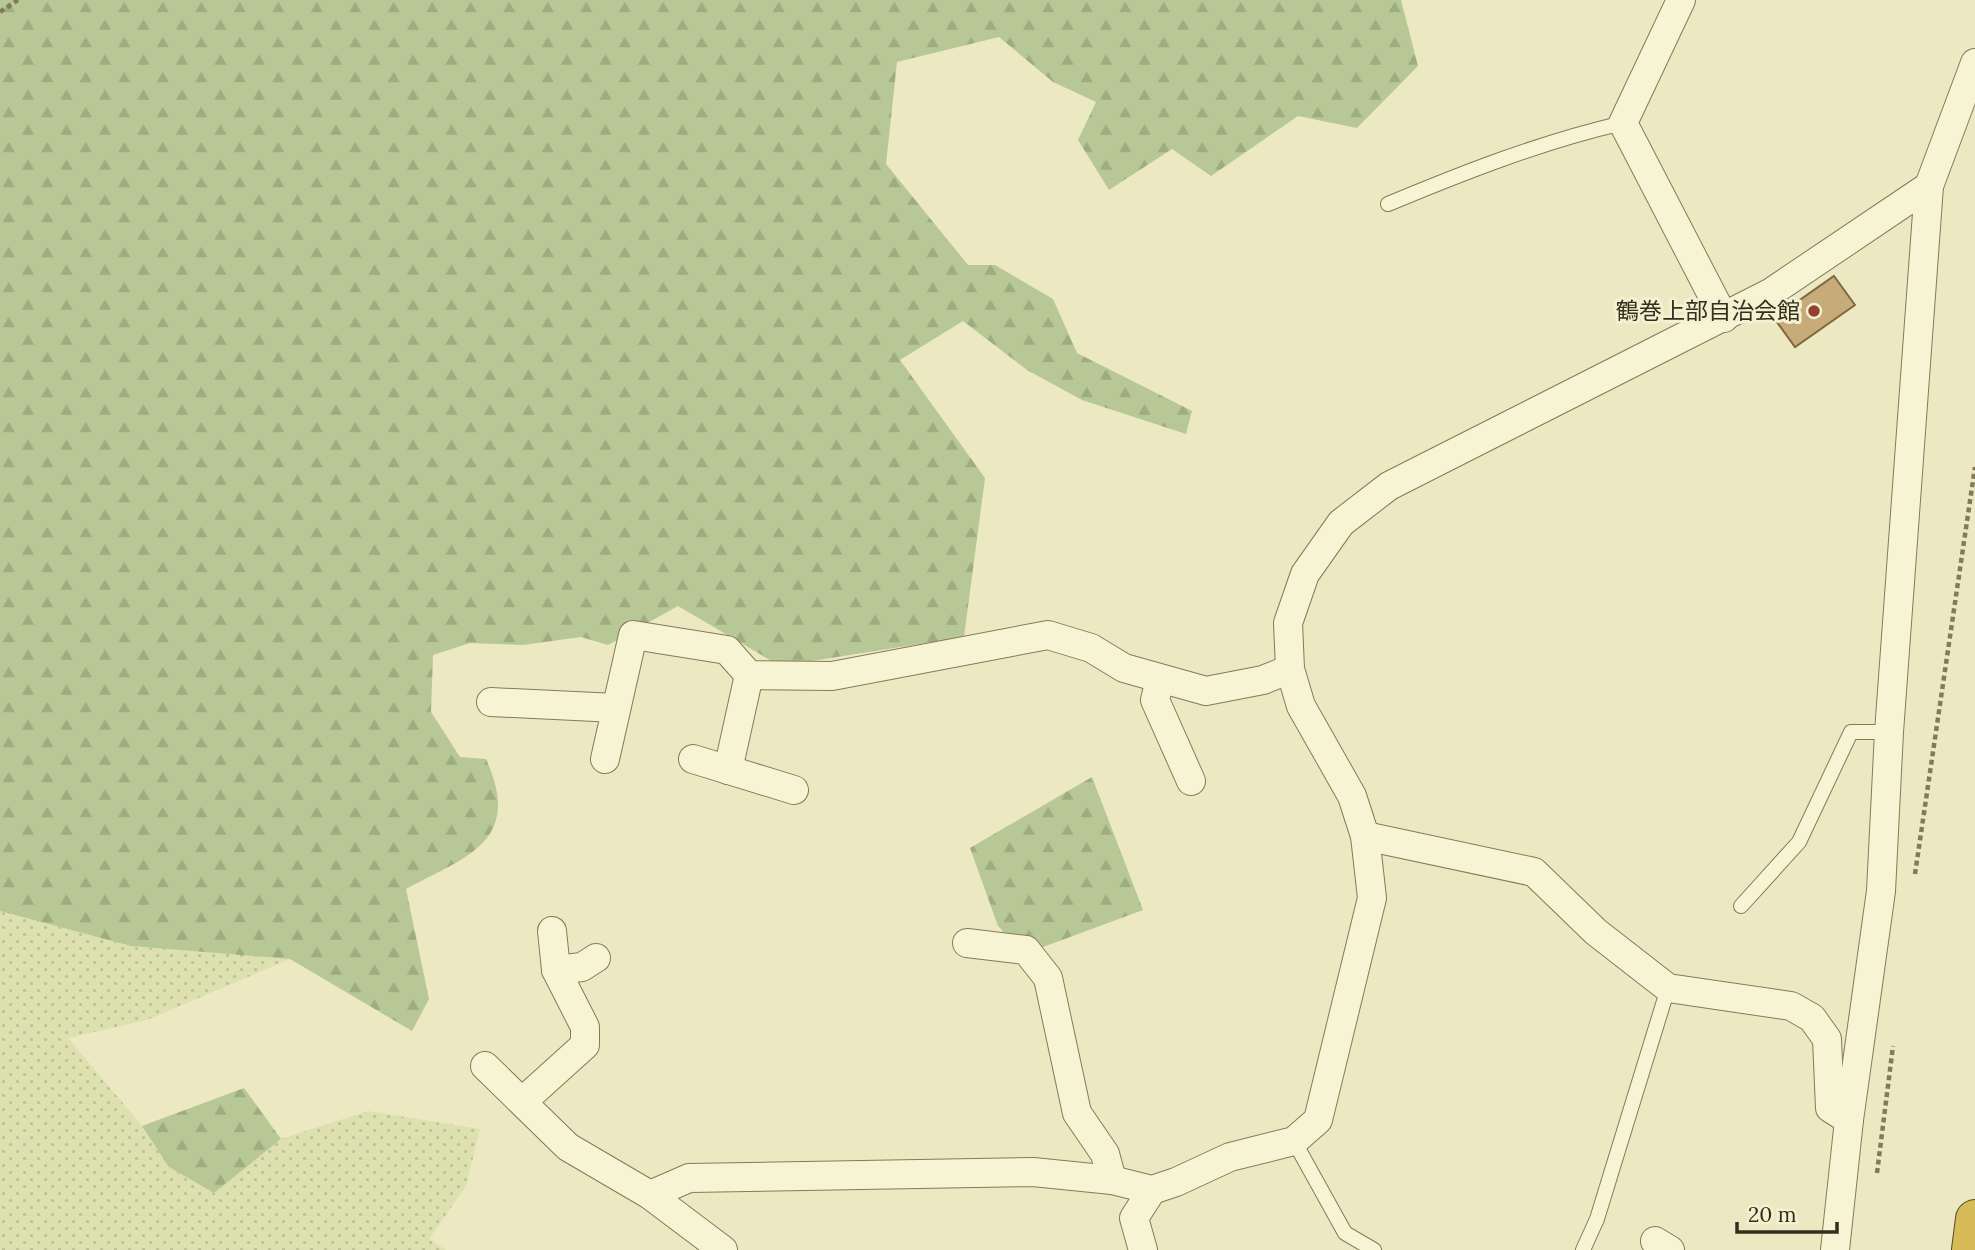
<svg xmlns="http://www.w3.org/2000/svg" width="1975" height="1250" viewBox="0 0 1975 1250" font-family="Lora,'Noto Sans JP',serif">
<style>
.farmland{fill:url(#farmland-dots)}
.forest{fill:url(#forest-firs)}
.building{fill:#c7ab79;stroke:#816941;stroke-width:2}
.lines{fill:none;stroke-linecap:round;stroke-linejoin:round}
.lane-casing{stroke:#847a5a;stroke-width:16}
.street-casing{stroke:#847a5a;stroke-width:30}
.highway-casing{stroke:#51472e;stroke-width:40}
.path{stroke:#847a5a;stroke-width:4.5;stroke-dasharray:5 3.5;stroke-linecap:butt}
.lane{stroke:#f7f4d4;stroke-width:14}
.street{stroke:#f7f4d4;stroke-width:28}
.highway{stroke:#d7bb56;stroke-width:38}
.poi-dot{fill:#8f432d;stroke:#f3f1d1;stroke-width:2.5}
.labels{text-anchor:middle;stroke-width:6;stroke-linejoin:round;paint-order:stroke}
.poi-label{font-size:23px;fill:#342e1d;stroke:#f3f1d1;text-anchor:end}
</style>
<defs>
<pattern id="farmland-dots" width="8" height="8" patternUnits="userSpaceOnUse" patternTransform="scale(1.75)"><rect width="8" height="8" fill="#dde0af"/><path d="M2 2h.1M6 6h.1" fill="none" stroke="#bec096" stroke-width="1.8" stroke-linecap="round"/></pattern>
<pattern id="forest-firs" width="22" height="20" patternUnits="userSpaceOnUse" patternTransform="scale(1.75)"><rect width="22" height="20" fill="#b7c896"/><path d="M5 1l3.5 6h-7zM16 11l3.5 6h-7z" fill="#9eac81"/></pattern>
</defs>
<rect width="100%" height="100%" fill="#ebe8c2"/>
<path class="farmland" d="M0,911L131,946L290,959L147,1020L68,1038L142,1126L169,1167L214,1193L281,1139L368,1111L480,1129L466,1186L429,1239L446,1250H0Z"/>
<g class="forest">
<path d="M0,0H1401L1418,66L1357,128L1298,116L1211,176L1172,149L1109,190L1078,140L1096,102L1053,82L999,37L897,62L886,164L968,265H995L1053,299L1077,353L1192,411L1186,434L1082,400L1027,370L963,321L900,360L985,478L964,637L780,666L678,606L608,645L581,637L523,645L470,643L433,655L431,712L460,757L486,759C523,841 468,856 406,889L429,999L412,1031L290,959L131,946L0,911Z"/>
<path d="M1092,777L1143,910L1024,954L998,926L970,848Z"/>
<path d="M244,1088L281,1139L214,1193L169,1167L142,1126Z"/>
</g>
<path class="building" d="M1834,276L1855,305L1795,347L1774,318Z"/>
<g class="lines">
<defs>
<g id="lane">
<path d="M1388,204C1465,172 1541,142 1623,123"/>
<path d="M1741,906L1799,842L1851,732H1889"/>
<path d="M1294,1141L1345,1233L1374,1250"/>
<path d="M1583,1250L1597,1219L1668,988"/>
</g>
<g id="street">
<path d="M1681,0L1623,123L1724,318"/>
<path d="M1160,679L1155,700L1191,781"/>
<path d="M491,702L616,708"/>
<path d="M605,759L633,635L727,650L749,675L832,676L1048,635L1091,648L1124,668L1206,691L1263,680L1290,669"/>
<path d="M693,759L794,790"/>
<path d="M728,770L749,675"/>
<path d="M1365,836L1534,872L1596,932L1668,988L1791,1006L1812,1018L1827,1039L1830,1108L1849,1120"/>
<path d="M967,943L1026,950L1048,978L1077,1113L1105,1154L1112,1180"/>
<path d="M556,970L582,967L596,958"/>
<path d="M485,1066L568,1147L650,1195L723,1250"/>
<path d="M523,1101L585,1045V1027L556,970L552,931"/>
<path d="M650,1195L689,1178L1033,1172L1112,1180L1152,1190L1176,1182L1230,1157L1294,1141L1318,1120L1372,898L1365,836L1352,796L1301,706L1290,669L1288,623L1305,574L1341,523L1389,486L1770,293L1929,186"/>
<path d="M1655,1241L1670,1250"/>
<path d="M1143,1250L1134,1218L1152,1190"/>
<path d="M1835,1250L1849,1120L1881,891L1889,732L1929,186L1975,63"/>
</g>
<path id="highway" d="M1971,1250L1975,1219"/>
</defs>
<use href="#lane" class="lane-casing"/>
<use href="#street" class="street-casing"/>
<use href="#highway" class="highway-casing"/>
<g class="path">
<path d="M0,12L18,0"/>
<path d="M1915,874L1975,467"/>
<path d="M1877,1173L1893,1046"/>
</g>
<use href="#lane" class="lane"/>
<use href="#street" class="street"/>
<use href="#highway" class="highway"/>
</g>
<circle class="poi-dot" cx="1814" cy="311" r="7"/>
<g class="labels">
<g class="poi-label">
<text x="1800" y="319">鶴巻上部自治会館</text>
</g>
</g>
<path d="M1737 1222v10h100v-10" fill="none" stroke="#342e1d" stroke-width="3.5"/>
<text x="1748" y="1222" font-size="21" fill="#342e1d" stroke="#f3f1d1" stroke-width="5" paint-order="stroke">20 m</text>
</svg>
